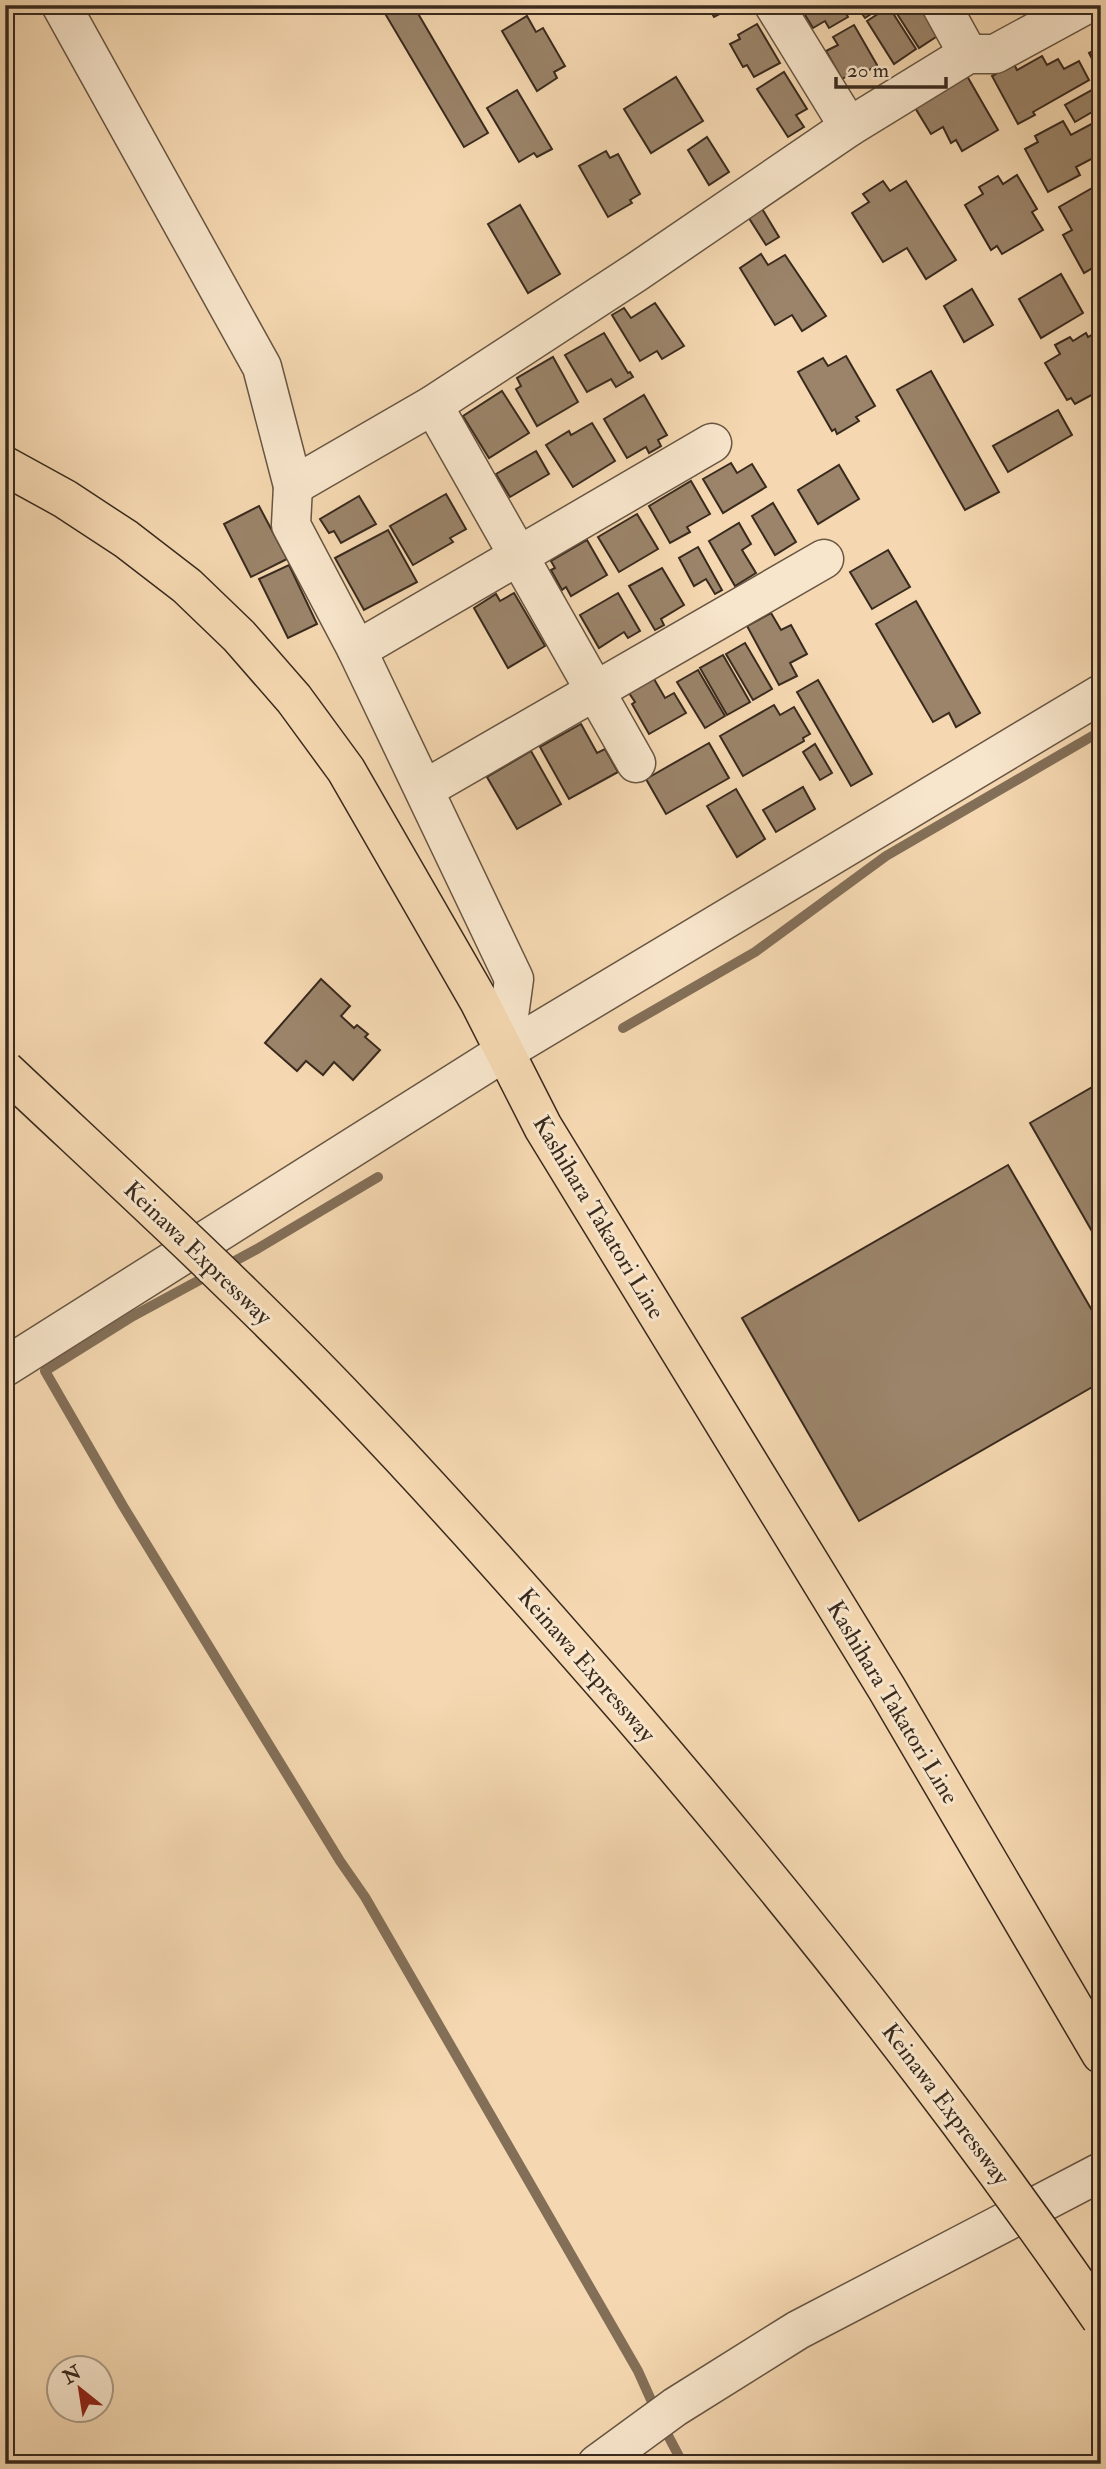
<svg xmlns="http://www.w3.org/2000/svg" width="1106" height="2469" viewBox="0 0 1106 2469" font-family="'IM FELL Double Pica',serif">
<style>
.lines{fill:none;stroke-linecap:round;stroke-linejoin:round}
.stream{stroke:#836f58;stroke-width:10}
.building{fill:#9b846a;stroke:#392a1e;stroke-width:2}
.minor-casing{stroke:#685643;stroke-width:41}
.major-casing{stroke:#392a1e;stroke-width:41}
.minor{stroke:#f8e6cc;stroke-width:38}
.major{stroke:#f5d8b1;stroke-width:38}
.highway-bridge-casing{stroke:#392a1e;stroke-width:41;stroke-linecap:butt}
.highway-bridge{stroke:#f5d8b1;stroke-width:38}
.labels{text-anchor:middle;stroke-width:6;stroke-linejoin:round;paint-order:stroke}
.street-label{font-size:24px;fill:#392a1e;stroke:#f8e6cc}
</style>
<rect width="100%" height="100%" fill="#f5d8b1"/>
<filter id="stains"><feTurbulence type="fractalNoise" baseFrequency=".00286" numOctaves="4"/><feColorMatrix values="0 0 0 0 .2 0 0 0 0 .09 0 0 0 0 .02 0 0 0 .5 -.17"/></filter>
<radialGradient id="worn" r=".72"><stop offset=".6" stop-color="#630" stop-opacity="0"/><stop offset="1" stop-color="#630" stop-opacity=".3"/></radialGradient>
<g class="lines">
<g class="stream">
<path d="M623,1028L755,952L886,856L1101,731"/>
<path d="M378,1177L257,1249L133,1316L45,1371L123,1506L340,1861L365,1897L638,2371L656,2411"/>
<path d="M663,2426L683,2464"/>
</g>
</g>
<g class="building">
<path d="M380,5H413L488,133L464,147Z"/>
<path d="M707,5H727L729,9L714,17Z"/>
<path d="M799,5H841L848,17L829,28L825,21L813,28Z"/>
<path d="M856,5H885L865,18Z"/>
<path d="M893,5H920L939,35L919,48L892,6Z"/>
<path d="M889,7L916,49L894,64L867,21Z"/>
<path d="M527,16L536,32L543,28L565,66L554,72L557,78L537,91L502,31Z"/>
<path d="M757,24L780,63L754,77L747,65L743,67L730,44L740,39L738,35Z"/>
<path d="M854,25L877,65L866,72L863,67L842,79L826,51L838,45L833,37Z"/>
<path d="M1101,47V72H1099L1089,53Z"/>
<path d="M1042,56L1047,65L1058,59L1064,69L1079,61L1089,80L1033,112L1035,115L1018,124L992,76L1014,64L1017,70Z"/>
<path d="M784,72L807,109L796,115L804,127L788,137L757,89Z"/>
<path d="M967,76L998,130L962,151L956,140L951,143L943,127L931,134L914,106Z"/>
<path d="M676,77L703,121L651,153L624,109Z"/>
<path d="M1101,85V111L1099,108L1075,122L1065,105Z"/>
<path d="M517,90L552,149L537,157L534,153L519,162L487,108Z"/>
<path d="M1063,121L1071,135L1097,121L1101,126V154L1076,167L1080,175L1048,192L1025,149L1038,142L1035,136Z"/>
<path d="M707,137L729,172L709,185L688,150Z"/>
<path d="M606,151L610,158L618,154L640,194L630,200L632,203L608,217L579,166Z"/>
<path d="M1017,175L1037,209L1032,212L1043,230L1002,254L997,246L991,250L965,205L983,194L979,187L998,176L1003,184Z"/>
<path d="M883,181L890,191L906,181L956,260L926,279L907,248L883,262L852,213L869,202L863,194Z"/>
<path d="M1101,183V263L1084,273L1063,235L1072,230L1059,207Z"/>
<path d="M520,205L560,274L528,293L488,224Z"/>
<path d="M761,207L779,237L766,245L747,215Z"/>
<path d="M761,254L768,265L785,255L826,316L802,331L792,315L775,325L740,268Z"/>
<path d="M1061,274L1083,313L1041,338L1019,299Z"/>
<path d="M972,289L993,325L964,342L944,306Z"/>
<path d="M655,303L684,346L662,359L657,351L640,361L612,315L624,308L631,318Z"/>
<path d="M604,333L628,373L630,372L633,377L616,387L611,379L587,392L565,355Z"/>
<path d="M1086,333L1088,337L1095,333L1101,342V381L1093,385L1097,392L1075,404L1071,398L1067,400L1045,363L1060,354L1055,345L1070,337L1073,341Z"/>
<path d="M846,356L875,406L856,417L859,421L837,434L835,429L832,431L798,372L823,358L828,366Z"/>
<path d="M553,357L578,402L537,426L516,389L521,386L517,378Z"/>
<path d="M931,371L999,492L965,510L897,390Z"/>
<path d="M502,391L529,433L489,458L463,416Z"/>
<path d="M644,395L667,435L658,440L661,446L649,453L646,447L627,458L604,419Z"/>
<path d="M1058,410L1072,435L1008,472L993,446Z"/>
<path d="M592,423L615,461L573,487L546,445L569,431L571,435Z"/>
<path d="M536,451L549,474L510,497L496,474Z"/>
<path d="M731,463L737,473L752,464L766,487L723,513L703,479Z"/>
<path d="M839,465L859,499L818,524L798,490Z"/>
<path d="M691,481L710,514L687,527L690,532L670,543L649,506Z"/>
<path d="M446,494L466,529L450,538L453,542L413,565L390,526Z"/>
<path d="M359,496L376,524L341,543L334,531L329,533L320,519Z"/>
<path d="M773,503L796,542L775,555L752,516Z"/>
<path d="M259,506L287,559L251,577L224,524Z"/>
<path d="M637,514L658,549L619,572L598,537Z"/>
<path d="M739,523L751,544L742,550L756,573L735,586L709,541Z"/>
<path d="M388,530L417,582L364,610L335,558Z"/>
<path d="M587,540L607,575L571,596L566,587L562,590L551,570L555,568L551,561Z"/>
<path d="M698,547L722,590L715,594L706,579L694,586L679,558Z"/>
<path d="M888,550L910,587L872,609L850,572Z"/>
<path d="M289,565L317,624L288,638L259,579Z"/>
<path d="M662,568L684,605L661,619L664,625L655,630L629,586Z"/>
<path d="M514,593L545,646L508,668L474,608L496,594L500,601Z"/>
<path d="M618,593L640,631L628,638L624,632L599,648L580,615Z"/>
<path d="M916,601L980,713L956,727L949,713L933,722L876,624Z"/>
<path d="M771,613L781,630L791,625L807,654L790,663L797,676L779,685L747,626Z"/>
<path d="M745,643L772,689L753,700L726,654Z"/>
<path d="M723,655L750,702L727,715L700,668Z"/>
<path d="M698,670L725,716L705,728L677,682Z"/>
<path d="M654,679L665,698L674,693L686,713L649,734L632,704L635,702L629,693Z"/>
<path d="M818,680L872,774L851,786L797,692Z"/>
<path d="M774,705L780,715L794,707L810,734L803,738L804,741L743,776L720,736Z"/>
<path d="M581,724L597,753L605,749L618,772L569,799L540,747Z"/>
<path d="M709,743L729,778L666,814L646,779Z"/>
<path d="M815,744L832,773L820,780L803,752Z"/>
<path d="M531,751L561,804L517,829L487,777Z"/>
<path d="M803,787L815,809L776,832L763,810Z"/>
<path d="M736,789L765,839L737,857L707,806Z"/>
<path d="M321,979L350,1006L341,1016L354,1028L357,1025L368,1034L365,1037L380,1050L353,1080L334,1062L323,1075L306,1061L297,1071L265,1043Z"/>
<path d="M1101,1082V1247L1030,1123Z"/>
<path d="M1008,1165L1101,1326V1382L859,1521L742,1318Z"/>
</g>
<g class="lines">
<defs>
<g id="minor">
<path d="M61,5L262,367L293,486L291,525L357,650L514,979L504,1052"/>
<path d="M774,5L849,127"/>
<path d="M941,5L968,54"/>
<path d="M433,405L636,763"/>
<path d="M293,486L433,405L635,273L849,127L968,54H995L1085,5"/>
<path d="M357,650L712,443"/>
<path d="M425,789L824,559"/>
<path d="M5,1367L504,1052L1101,694"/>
<path d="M597,2464L675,2407L798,2330L1101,2172"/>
</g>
<path id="major" d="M5,466L65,499L126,539L187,586L239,636L294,699L346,770L479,1001L543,1127L887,1689L1101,2054"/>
</defs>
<use href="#minor" class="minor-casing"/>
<use href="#major" class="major-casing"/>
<use href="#minor" class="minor"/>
<use href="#major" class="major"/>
<defs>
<path id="highway-bridge" d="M5,1070C123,1181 243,1290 354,1407C449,1506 539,1609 629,1712C796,1906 956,2108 1101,2319"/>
</defs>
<use href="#highway-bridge" class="highway-bridge-casing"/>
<use href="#highway-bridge" class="highway-bridge"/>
</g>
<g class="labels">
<g class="street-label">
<text transform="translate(599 1217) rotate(59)" y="8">Kashihara Takatori Line</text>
<text transform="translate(198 1253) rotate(44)" y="8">Keinawa Expressway</text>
<text transform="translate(587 1665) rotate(49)" y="8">Keinawa Expressway</text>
<text transform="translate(893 1702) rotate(59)" y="8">Kashihara Takatori Line</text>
<text transform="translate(946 2104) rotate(53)" y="8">Keinawa Expressway</text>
</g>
</g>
<rect width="1106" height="2469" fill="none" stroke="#f5d8b1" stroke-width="28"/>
<rect x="7" y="7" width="1092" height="2455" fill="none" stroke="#392a1e" stroke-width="3.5"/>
<rect x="14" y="14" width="1078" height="2441" fill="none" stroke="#392a1e" stroke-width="2"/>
<g transform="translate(80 2389) rotate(330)"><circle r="33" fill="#f8e6cc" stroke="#ac9b86" stroke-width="2"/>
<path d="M0-5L12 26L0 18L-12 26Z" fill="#8f2418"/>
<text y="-10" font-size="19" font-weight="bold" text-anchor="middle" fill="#392a1e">N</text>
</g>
<path d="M836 77v10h110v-10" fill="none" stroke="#392a1e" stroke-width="3.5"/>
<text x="847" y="77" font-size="21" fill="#392a1e" stroke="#f8e6cc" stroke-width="5" paint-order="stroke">20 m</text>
<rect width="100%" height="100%" filter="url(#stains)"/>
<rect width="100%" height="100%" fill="url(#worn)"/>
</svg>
